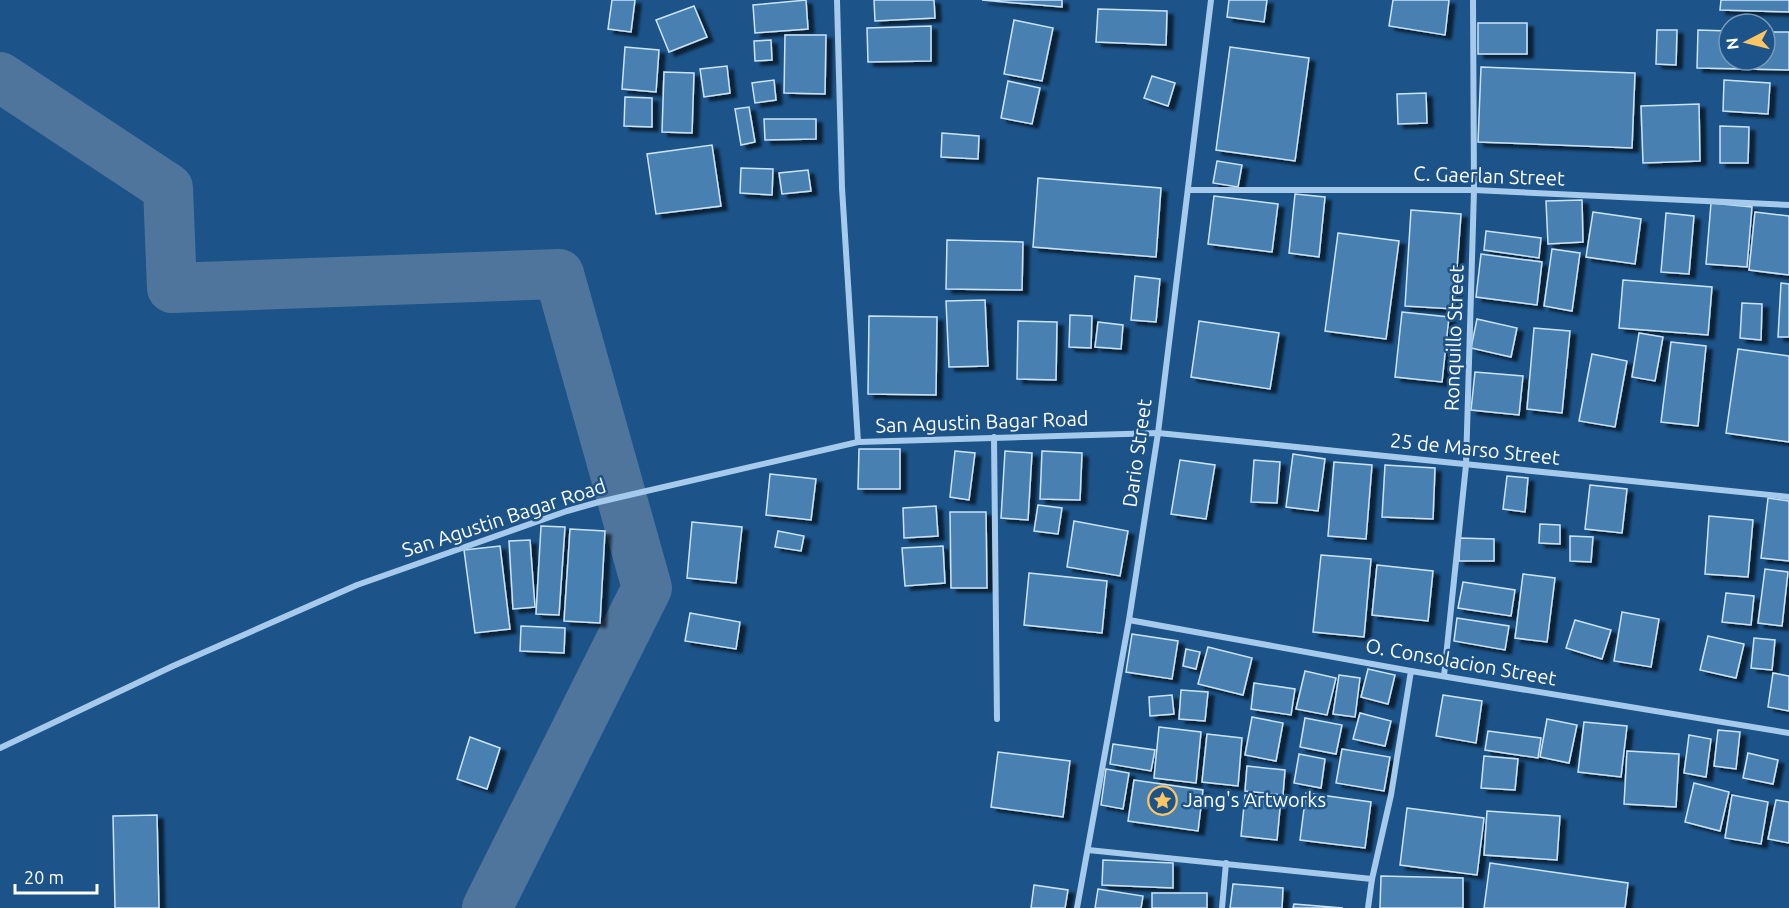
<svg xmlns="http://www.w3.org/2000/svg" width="1789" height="908" viewBox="0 0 1789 908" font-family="Ubuntu,sans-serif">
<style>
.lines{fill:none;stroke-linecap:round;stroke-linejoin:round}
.river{stroke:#4f759c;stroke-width:50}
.building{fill:#4980b2;stroke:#cae3f9;stroke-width:1.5;filter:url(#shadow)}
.street{stroke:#a5caec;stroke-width:6}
.labels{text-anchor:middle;stroke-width:5;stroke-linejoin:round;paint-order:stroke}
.street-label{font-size:20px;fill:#fff;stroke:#1c5388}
.poi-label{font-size:20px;fill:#fff;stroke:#1c5388;text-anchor:start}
</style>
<defs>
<filter id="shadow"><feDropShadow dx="6" dy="4" stdDeviation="1.5" flood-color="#0009"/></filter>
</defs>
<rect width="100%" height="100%" fill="#1c5388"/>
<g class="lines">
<path class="river" d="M0,77L168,188L172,288L559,274L647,588L487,908"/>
</g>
<g class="building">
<path d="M612,0H635L631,32L608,29Z"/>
<path d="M806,0L808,29L755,33L753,5Z"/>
<path d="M874,0H934L935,18L875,21Z"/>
<path d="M982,0H1062V7Z"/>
<path d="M1229,0H1267L1264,22L1227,17Z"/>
<path d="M1393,0H1449L1445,35L1389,26Z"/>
<path d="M1721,0H1789V12L1720,10Z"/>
<path d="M694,6L707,37L669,52L656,20Z"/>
<path d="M1098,9L1167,11L1166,45L1096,42Z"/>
<path d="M1014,20L1053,28L1042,81L1004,74Z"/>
<rect x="1478" y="23" width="49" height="31"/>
<path d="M931,26V61L868,62L867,28Z"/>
<path d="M1657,30H1677L1676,65L1656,64Z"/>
<path d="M1698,30L1729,31V60H1765V32H1789V70L1697,68Z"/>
<path d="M785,35H826L825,94L784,93Z"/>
<path d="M771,40L772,60L755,61L754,41Z"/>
<path d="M625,47L659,50L656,92L622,89Z"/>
<path d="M1230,47L1309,58L1295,161L1216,150Z"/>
<path d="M727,66L730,93L704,97L700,69Z"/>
<path d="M1481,67L1635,73L1632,148L1478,142Z"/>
<path d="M664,72L694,73L692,133L662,132Z"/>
<path d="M1152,76L1175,83L1168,106L1144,98Z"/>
<path d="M774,80L776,100L755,103L752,83Z"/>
<path d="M1724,80L1770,83L1768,114L1723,111Z"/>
<path d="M1008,81L1040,88L1032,124L1001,118Z"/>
<path d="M1426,93L1427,123L1398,124L1397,94Z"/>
<path d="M625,97L652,98V127L624,126Z"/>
<path d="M1699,104L1700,161L1643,163L1641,106Z"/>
<path d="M749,107L755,142L741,145L735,109Z"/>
<path d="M764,119H816V139L765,140Z"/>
<path d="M1720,126L1749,127L1748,163H1720Z"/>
<path d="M942,133L979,136L978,159L941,157Z"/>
<path d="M712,145L721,206L656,214L647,154Z"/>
<path d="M1217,161L1242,165L1238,187L1213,183Z"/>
<path d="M741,168L773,169L772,195L740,193Z"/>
<path d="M808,170L811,191L782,194L779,173Z"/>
<path d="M1038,178L1161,188L1156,257L1033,247Z"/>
<path d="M1295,194L1325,197L1319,257L1289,253Z"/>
<path d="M1214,196L1278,204L1272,252L1208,244Z"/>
<path d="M1582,200L1583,242L1548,244L1546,201Z"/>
<path d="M1711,203L1752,207L1747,267L1706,264Z"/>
<path d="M1411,210L1461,214L1454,309L1405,306Z"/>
<path d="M1593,212L1641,219L1635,264L1586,257Z"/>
<path d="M1755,212L1789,216V275L1749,270Z"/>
<path d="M1666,213L1694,216L1689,274L1661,272Z"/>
<path d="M1486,231L1541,238L1539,258L1484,250Z"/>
<path d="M1338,233L1399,241L1386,339L1325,331Z"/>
<path d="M947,240L1023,242L1022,290L946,289Z"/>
<path d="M1552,249L1580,253L1572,311L1544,306Z"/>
<path d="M1481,254L1542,262L1537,305L1476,297Z"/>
<path d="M1135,276L1160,279L1156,322L1131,320Z"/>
<path d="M1623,280L1712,287L1708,335L1619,328Z"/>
<path d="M1781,283L1789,284V337H1778Z"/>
<path d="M985,300L988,366L949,367L946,301Z"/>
<path d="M1742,303L1762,304L1761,340L1740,338Z"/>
<path d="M1402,312L1449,317L1442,382L1395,377Z"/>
<path d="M1070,315L1092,316L1091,348L1069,347Z"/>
<path d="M869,316L937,317L936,395L868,394Z"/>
<path d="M1477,319L1517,328L1511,357L1471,348Z"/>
<path d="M1018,321L1057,322L1056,380L1017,379Z"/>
<path d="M1199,321L1279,333L1270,389L1191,377Z"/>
<path d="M1098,322L1123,325L1121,349L1095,347Z"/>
<path d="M1534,328L1570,331L1562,413L1527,409Z"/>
<path d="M1639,333L1663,337L1655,381L1632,377Z"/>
<path d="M1671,342L1706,346L1698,426L1661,422Z"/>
<path d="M1738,349L1789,356V442L1726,433Z"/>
<path d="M1592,354L1627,361L1615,427L1579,421Z"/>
<path d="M1475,372L1523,376L1519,415L1471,410Z"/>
<path d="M859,449H900V489H858Z"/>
<path d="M955,451L975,453L969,500L950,497Z"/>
<path d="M1005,451L1032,453L1028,520L1001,518Z"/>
<path d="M1042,451L1082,453L1080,500L1040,499Z"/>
<path d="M1293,454L1325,459L1318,511L1286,507Z"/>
<path d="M1180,460L1215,465L1206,519L1171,514Z"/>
<path d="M1254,460L1280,462L1277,503L1251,502Z"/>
<path d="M1334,462L1372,465L1366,539L1328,536Z"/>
<path d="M1385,465L1435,468L1433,519L1382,517Z"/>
<path d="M770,474L816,479L811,520L766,515Z"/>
<path d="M1507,476L1528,478L1525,512L1503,509Z"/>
<path d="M1590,485L1627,489L1622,533L1585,529Z"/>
<path d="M1768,498L1789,501V561L1761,558Z"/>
<path d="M1038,505L1062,508L1058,534L1034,531Z"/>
<path d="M936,506L938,536L904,538L903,508Z"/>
<path d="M950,512H986L987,588H951Z"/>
<path d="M1709,516L1753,520L1748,577L1705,574Z"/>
<path d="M1074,521L1128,531L1120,576L1067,567Z"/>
<path d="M692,522L742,527L736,583L687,578Z"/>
<path d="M1540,524L1560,525V544L1539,543Z"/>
<path d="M541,526L565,527L559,615L536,614Z"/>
<path d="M570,529L605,531L600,623L564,621Z"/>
<path d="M778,531L804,536L801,551L775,547Z"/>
<path d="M1570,536L1593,537L1591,562L1570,561Z"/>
<path d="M1460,538L1494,539V561H1459Z"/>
<path d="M530,540L535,607L513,609L509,541Z"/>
<path d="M500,546L510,629L475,633L464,550Z"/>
<path d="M943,546L945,583L905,586L902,548Z"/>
<path d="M1321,555L1371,559L1364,637L1313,632Z"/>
<path d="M1377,565L1433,571L1428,621L1372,615Z"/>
<path d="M1765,569L1788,572L1782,626L1758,623Z"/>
<path d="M1029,573L1107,581L1102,633L1024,625Z"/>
<path d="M1523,574L1555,578L1547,642L1515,638Z"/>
<path d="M1463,582L1515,590L1511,616L1458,608Z"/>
<path d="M1726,593L1754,596L1751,625L1722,622Z"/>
<path d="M1622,612L1659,619L1651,667L1614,661Z"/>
<path d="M690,613L740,622L736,649L685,641Z"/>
<path d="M1457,618L1509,626L1505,650L1454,641Z"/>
<path d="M1575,620L1611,630L1602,659L1566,648Z"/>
<path d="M521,626L565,628L564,653L520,651Z"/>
<path d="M1132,634L1178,641L1172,679L1126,672Z"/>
<path d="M1708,636L1744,644L1736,678L1700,670Z"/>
<path d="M1754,638L1775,640L1772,670L1751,668Z"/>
<path d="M1208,647L1252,658L1243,695L1198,684Z"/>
<path d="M1186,649L1200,652L1196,669L1183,666Z"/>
<path d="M1368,669L1395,675L1388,704L1361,697Z"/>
<path d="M1305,671L1336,678L1327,715L1296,709Z"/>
<path d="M1773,673L1789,676V711L1768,707Z"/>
<path d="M1339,675L1360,678L1355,717L1333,714Z"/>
<path d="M1254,683L1295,689L1291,715L1251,709Z"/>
<path d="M1181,690L1208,692L1205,721L1179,719Z"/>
<path d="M1172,695L1174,714L1150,716L1149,697Z"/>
<path d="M1443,695L1482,701L1476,743L1436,736Z"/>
<path d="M1360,713L1391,721L1385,746L1353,739Z"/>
<path d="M1252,717L1283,723L1276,761L1245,755Z"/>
<path d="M1305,718L1342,725L1336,754L1300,747Z"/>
<path d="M1547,719L1577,725L1569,763L1540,757Z"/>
<path d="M1584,722L1627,726L1621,777L1578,772Z"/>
<path d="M1159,727L1201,732L1196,783L1154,778Z"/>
<path d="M1718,730L1740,732L1736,769L1714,766Z"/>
<path d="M1488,731L1541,738L1538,758L1485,750Z"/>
<path d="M1207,734L1242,738L1238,786L1202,782Z"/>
<path d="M1689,735L1711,739L1706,777L1684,773Z"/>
<path d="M470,737L500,748L487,789L457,779Z"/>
<path d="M1113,744L1155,750L1151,771L1110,764Z"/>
<path d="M1342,749L1390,757L1384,791L1336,783Z"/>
<path d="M1627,751L1679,754L1676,807L1624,804Z"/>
<path d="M998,752L1070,761L1063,817L991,807Z"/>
<path d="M1748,753L1778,760L1773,784L1743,778Z"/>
<path d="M1299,754L1325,759L1321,788L1294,783Z"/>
<path d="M1484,756L1518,759L1515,790L1481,788Z"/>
<path d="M1247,766L1285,770L1283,795L1245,791Z"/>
<path d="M1106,769L1129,773L1123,809L1101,805Z"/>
<path d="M1134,780L1203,790L1198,831L1128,821Z"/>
<path d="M1694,783L1729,792L1720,831L1685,822Z"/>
<path d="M1306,793L1371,802L1365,848L1300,840Z"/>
<path d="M1245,795L1281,798L1277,840L1241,836Z"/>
<path d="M1732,795L1768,802L1761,844L1725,838Z"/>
<path d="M1776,800L1789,802V843L1768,839Z"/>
<path d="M1407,808L1484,818L1477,875L1400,865Z"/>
<path d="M1487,811L1560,816L1557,860L1484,855Z"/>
<path d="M157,815L159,908H115L113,816Z"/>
<path d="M1103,860L1173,863V888L1102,885Z"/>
<path d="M1490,863L1628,883L1625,908H1484Z"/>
<path d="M1381,876L1463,878V908H1380Z"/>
<path d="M1233,884L1283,888L1282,908H1230Z"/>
<path d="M1034,885L1068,890L1065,908H1031Z"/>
<path d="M1098,889L1143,896L1141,908H1095Z"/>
<rect x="1152" y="893" width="55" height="15"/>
<path d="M1294,904L1343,908H1293Z"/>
</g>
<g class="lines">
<g class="street">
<path d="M837,0L842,188L858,442"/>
<path d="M1188,190H1474L1789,205"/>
<path d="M994,437L997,719"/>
<path d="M1129,620L1411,671L1789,733"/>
<path d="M1444,676L1466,465L1474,190L1473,0"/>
<path d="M0,748L173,666L357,585L567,511L599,502L858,442L1158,433L1789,497"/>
<path d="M1088,850L1372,879L1391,795L1411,671"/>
<path d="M1077,908L1129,620L1158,433L1211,0"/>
<path d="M1222,908L1226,863"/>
<path d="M1368,908L1372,879"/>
</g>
</g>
<defs>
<symbol id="sight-ring" viewBox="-11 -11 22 22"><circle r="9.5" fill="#1c5388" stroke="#fcc563" stroke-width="1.5"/><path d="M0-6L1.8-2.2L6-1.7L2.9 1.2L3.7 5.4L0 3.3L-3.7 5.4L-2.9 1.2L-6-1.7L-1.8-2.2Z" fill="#fcc563"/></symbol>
</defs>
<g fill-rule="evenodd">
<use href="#sight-ring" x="1146" y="784" width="33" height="33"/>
</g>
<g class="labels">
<g class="street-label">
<text transform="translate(1489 176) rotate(2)" y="7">C. Gaerlan Street</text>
<text transform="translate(1454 338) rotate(-88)" y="7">Ronquillo Street</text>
<text transform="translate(982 422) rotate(-2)" y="7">San Agustin Bagar Road</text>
<text transform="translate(1475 449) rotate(6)" y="7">25 de Marso Street</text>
<text transform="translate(1137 453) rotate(-82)" y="7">Dario Street</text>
<text transform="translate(504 518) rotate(-18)" y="7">San Agustin Bagar Road</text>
<text transform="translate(1461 662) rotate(10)" y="7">O. Consolacion Street</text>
</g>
<g class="poi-label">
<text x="1183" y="807">Jang's Artworks</text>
</g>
</g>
<g transform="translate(1747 42) rotate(263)"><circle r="28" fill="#1c5388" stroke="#7798b8" stroke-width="1.5"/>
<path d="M0-4.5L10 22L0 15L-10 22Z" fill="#fcc563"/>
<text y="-9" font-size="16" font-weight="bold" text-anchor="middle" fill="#ffffff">N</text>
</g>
<path d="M15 884v9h82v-9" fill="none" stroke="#ffffff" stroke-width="3"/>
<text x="24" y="884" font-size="18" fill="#ffffff" stroke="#1c5388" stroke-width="4.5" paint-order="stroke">20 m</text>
</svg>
